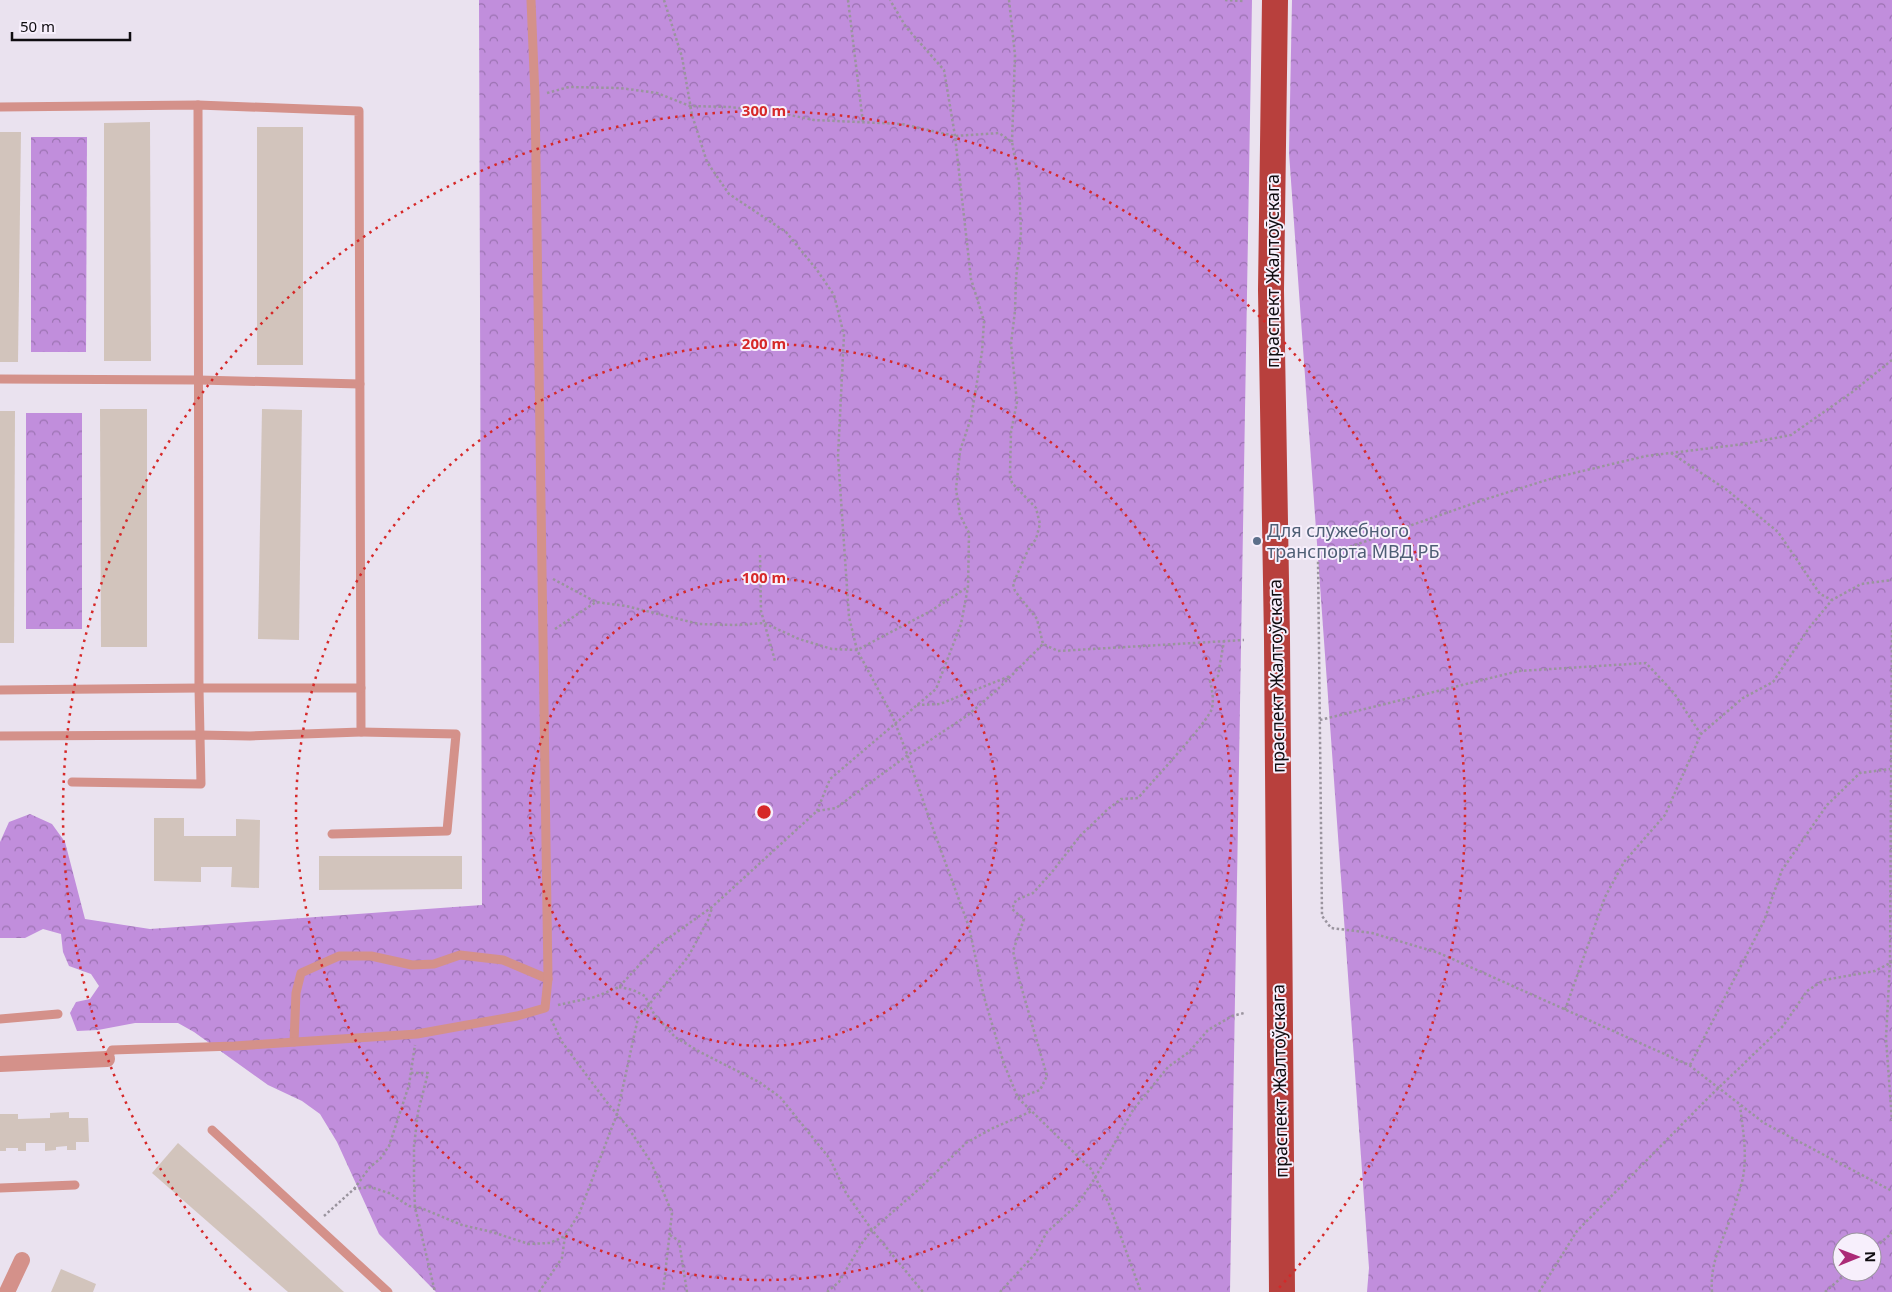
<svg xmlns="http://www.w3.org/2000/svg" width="1892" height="1292" viewBox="0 0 1892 1292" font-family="'Noto Sans',sans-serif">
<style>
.forest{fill:url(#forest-crowns);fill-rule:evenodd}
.building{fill:#d2c4bc}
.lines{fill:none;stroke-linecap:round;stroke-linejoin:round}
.path{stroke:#9a949e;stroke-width:2.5;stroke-dasharray:2.5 2.5;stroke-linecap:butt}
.lane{stroke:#d4918a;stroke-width:9}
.street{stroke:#d4918a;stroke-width:16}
.primary{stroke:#b8403d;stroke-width:26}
.ring{fill:none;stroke:#d62828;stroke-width:2.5;stroke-dasharray:2.5 5}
.service-dot{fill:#5c6f8a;stroke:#f7effc;stroke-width:2}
.labels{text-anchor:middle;stroke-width:4;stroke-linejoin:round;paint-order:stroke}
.street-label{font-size:18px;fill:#0f0c10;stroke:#f7effc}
.service-label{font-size:18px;fill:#4e5e75;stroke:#f7effc;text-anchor:start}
.centre{fill:#d62828;stroke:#f7effc;stroke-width:2.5}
.ring-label{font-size:15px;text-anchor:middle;font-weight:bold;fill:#d62828;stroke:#f7effc;stroke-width:4;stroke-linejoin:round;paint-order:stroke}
</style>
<defs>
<pattern id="forest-crowns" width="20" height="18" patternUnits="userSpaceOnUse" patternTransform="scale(1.25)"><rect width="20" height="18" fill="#c18edc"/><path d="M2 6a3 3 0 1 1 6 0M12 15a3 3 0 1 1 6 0" fill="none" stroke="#9b72b1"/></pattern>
</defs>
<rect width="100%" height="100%" fill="#eae2ef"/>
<g class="forest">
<path d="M479,0H1252L1230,1292H436L379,1234L337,1142L320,1114L302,1101L268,1085L194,1032L178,1023H135L98,1030L77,1031L70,1013L76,1002L90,999L99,986L91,974L69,966L63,952L61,934L43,929L25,938H0V842L9,822L30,814L52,824L65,842L85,919L150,929L482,905Z"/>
<path d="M1292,0H1892V1292H1367L1369,1268L1289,153ZM1842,1242H1872V1272H1842Z"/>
<path d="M31,137H87L86,352H31Z"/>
<rect x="26" y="413" width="56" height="216"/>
</g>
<g class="building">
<path d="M150,122L151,361H104V123Z"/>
<rect x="257" y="127" width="46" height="238"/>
<path d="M0,132H21L18,362H0Z"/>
<path d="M100,409H147V647H101Z"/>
<path d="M262,409L302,410L299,640L258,639Z"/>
<path d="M0,411H15L14,643H0Z"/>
<path d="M154,818H184V836H236V819L260,820L259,888L231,887L232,867H201V882L154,881Z"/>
<path d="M319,856H462V889L319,890Z"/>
<path d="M69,1112V1118H88L89,1142H76V1150H67V1146L56,1147V1150L45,1151V1143H26V1151H18V1148H6V1151H0V1114H18V1119L50,1118V1113Z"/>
<path d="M178,1143L261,1216L344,1292H288L152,1173Z"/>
<path d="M61,1269L96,1284L93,1292H51Z"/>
</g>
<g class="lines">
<g class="path">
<path d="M664,0L682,57L692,115L707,162L729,194L786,232L817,270L834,295L844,335L838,456L849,617L857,650L892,715L906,751L928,815L969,927L984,997L1004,1064L1018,1098L1091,1169L1109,1204L1141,1292"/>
<path d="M848,0L863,123"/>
<path d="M1009,0L1015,55L1012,142"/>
<path d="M1225,0L1243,1"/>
<path d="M547,93L569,87L620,88L657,93L690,106L730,107L775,112L814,120L902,124L955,136L999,133L1012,142L1019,181L1021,233L1016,279L1015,311L1011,344L1017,402L1011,432L1010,473L1012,483L1036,508L1040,524L1036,539L1028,550L1013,584L1015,591L1037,619L1043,644L1058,651L1244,640"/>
<path d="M1892,360L1851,393L1791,435L1744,444L1646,456L1553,478L1483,500L1318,558L1322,916L1331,928L1372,933L1439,953L1689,1065L1764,1123L1892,1191"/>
<path d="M1671,453L1727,490L1778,532L1820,594L1832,600"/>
<path d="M760,555L761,611L775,661"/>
<path d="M553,579L596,602L626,606L699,624L735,625L764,623L799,639L832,649L857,650L929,612L968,587"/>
<path d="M555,629L596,602"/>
<path d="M1892,630L1890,963L1886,1038L1892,1121"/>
<path d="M917,705L940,704L1010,676"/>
<path d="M1320,720L1519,671L1646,663L1674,693L1700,733"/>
<path d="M817,811L830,779L936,689L961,624L968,587L969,533L960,515L956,489L960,451L971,418L982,352L984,321L971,279L955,136L944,70L906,27L890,0"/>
<path d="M619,987L633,990L645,996L654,1014L675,1037L700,1052L759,1082L780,1097L830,1159L846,1193L872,1230L923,1292"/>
<path d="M558,1005L595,997L619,987L656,947L712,907L817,811L836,808L908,755L968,715L998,689L1043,644"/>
<path d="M1565,1010L1605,897L1624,862L1665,815L1701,734L1743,698L1773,682L1809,628L1832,600L1861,584L1892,580"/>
<path d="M551,1019L562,1042L605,1100L627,1126L651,1162L672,1213L663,1292"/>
<path d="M1690,1065L1764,921L1782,870L1827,805L1860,773L1890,769"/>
<path d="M411,1073H428L418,1112L414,1146V1181L415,1207L435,1292"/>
<path d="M1018,1098L1040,1090L1047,1076L1019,979L1013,951L1024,919L1012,909L1016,900L1033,893L1052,872L1080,836L1108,809L1121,799L1138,798C1150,784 1210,720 1212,708C1214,699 1212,690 1210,681L1218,676L1224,641"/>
<path d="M354,1189L370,1167L380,1159L389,1146L409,1085L415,1045"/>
<path d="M324,1216L354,1189L370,1187L389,1193L409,1206L421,1208L462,1225L492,1232L529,1244L550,1243L565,1236L579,1214L617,1114L638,1018L688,957L708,920L712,908"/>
<path d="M670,1235L679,1241L687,1292"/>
<path d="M1872,1250L1892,1233"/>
<path d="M539,1292L562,1258L565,1236"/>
<path d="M827,1292L839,1282L862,1243L872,1230L919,1189L966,1143L993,1128L1032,1111"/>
<path d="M1000,1292L1035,1254L1047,1232L1077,1205L1095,1178L1133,1110L1168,1067L1189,1052L1208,1030L1232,1016L1244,1013"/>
<path d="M1539,1292L1577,1231L1709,1097L1783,1026L1807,991L1824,980L1875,971L1892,962"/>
<path d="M1712,1292C1710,1264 1720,1247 1729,1222C1734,1209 1738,1195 1742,1182C1748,1156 1743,1131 1740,1106"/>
<path d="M1825,1292L1848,1272"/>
</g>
<g class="lane">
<path d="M0,107L198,105L359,111L361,732L250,736L200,735L0,736"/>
<path d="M0,379L199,380L360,384"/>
<path d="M0,690L199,688H361"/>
<path d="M72,782L201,784L199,688L198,105"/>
<path d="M332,834L447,831L456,734L361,732"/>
<path d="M0,1019L58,1014"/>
<path d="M294,1042L296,993L301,973L339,956H371L412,965L434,964L460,955L503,960L548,979"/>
<path d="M107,1059L112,1050L235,1046L417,1034L517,1016L545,1008L548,979L535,96L531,0"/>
<path d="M212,1130L388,1292"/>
<path d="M0,1188L75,1185"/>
</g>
<g class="street">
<path d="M0,1064L107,1059"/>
<path d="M7,1292L22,1260"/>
</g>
<path class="primary" d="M1275,0L1271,290L1277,639L1282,1292"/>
</g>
<g class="ring">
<circle cx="764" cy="812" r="234"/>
<circle cx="764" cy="812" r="468"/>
<path d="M251 1290A701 701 0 1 1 1277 1290"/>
</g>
<circle class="service-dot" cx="1257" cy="541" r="5"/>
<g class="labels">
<g class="street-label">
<text transform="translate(1273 271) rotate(-90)" y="6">праспект Жалтоўскага</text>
<text transform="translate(1277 676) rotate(-91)" y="6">праспект Жалтоўскага</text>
<text transform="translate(1280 1081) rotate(-91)" y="6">праспект Жалтоўскага</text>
</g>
<g class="service-label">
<text x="1267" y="537">Для служебного<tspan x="1267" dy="21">транспорта МВД РБ</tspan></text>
</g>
</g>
<circle cx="764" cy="812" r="8" class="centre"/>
<g class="ring-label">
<text x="764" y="116">300 m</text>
<text x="764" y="349">200 m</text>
<text x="764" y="583">100 m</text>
</g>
<g transform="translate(1857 1257) rotate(89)"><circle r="24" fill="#f7effc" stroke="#9a949e"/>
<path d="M0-4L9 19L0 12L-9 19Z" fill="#ab2a77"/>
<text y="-8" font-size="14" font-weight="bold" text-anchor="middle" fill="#0f0c10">N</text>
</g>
<path d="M12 32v8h118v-8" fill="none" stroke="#0f0c10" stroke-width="2.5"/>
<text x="20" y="32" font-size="15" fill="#0f0c10" stroke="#f7effc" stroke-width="4" paint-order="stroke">50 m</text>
</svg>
